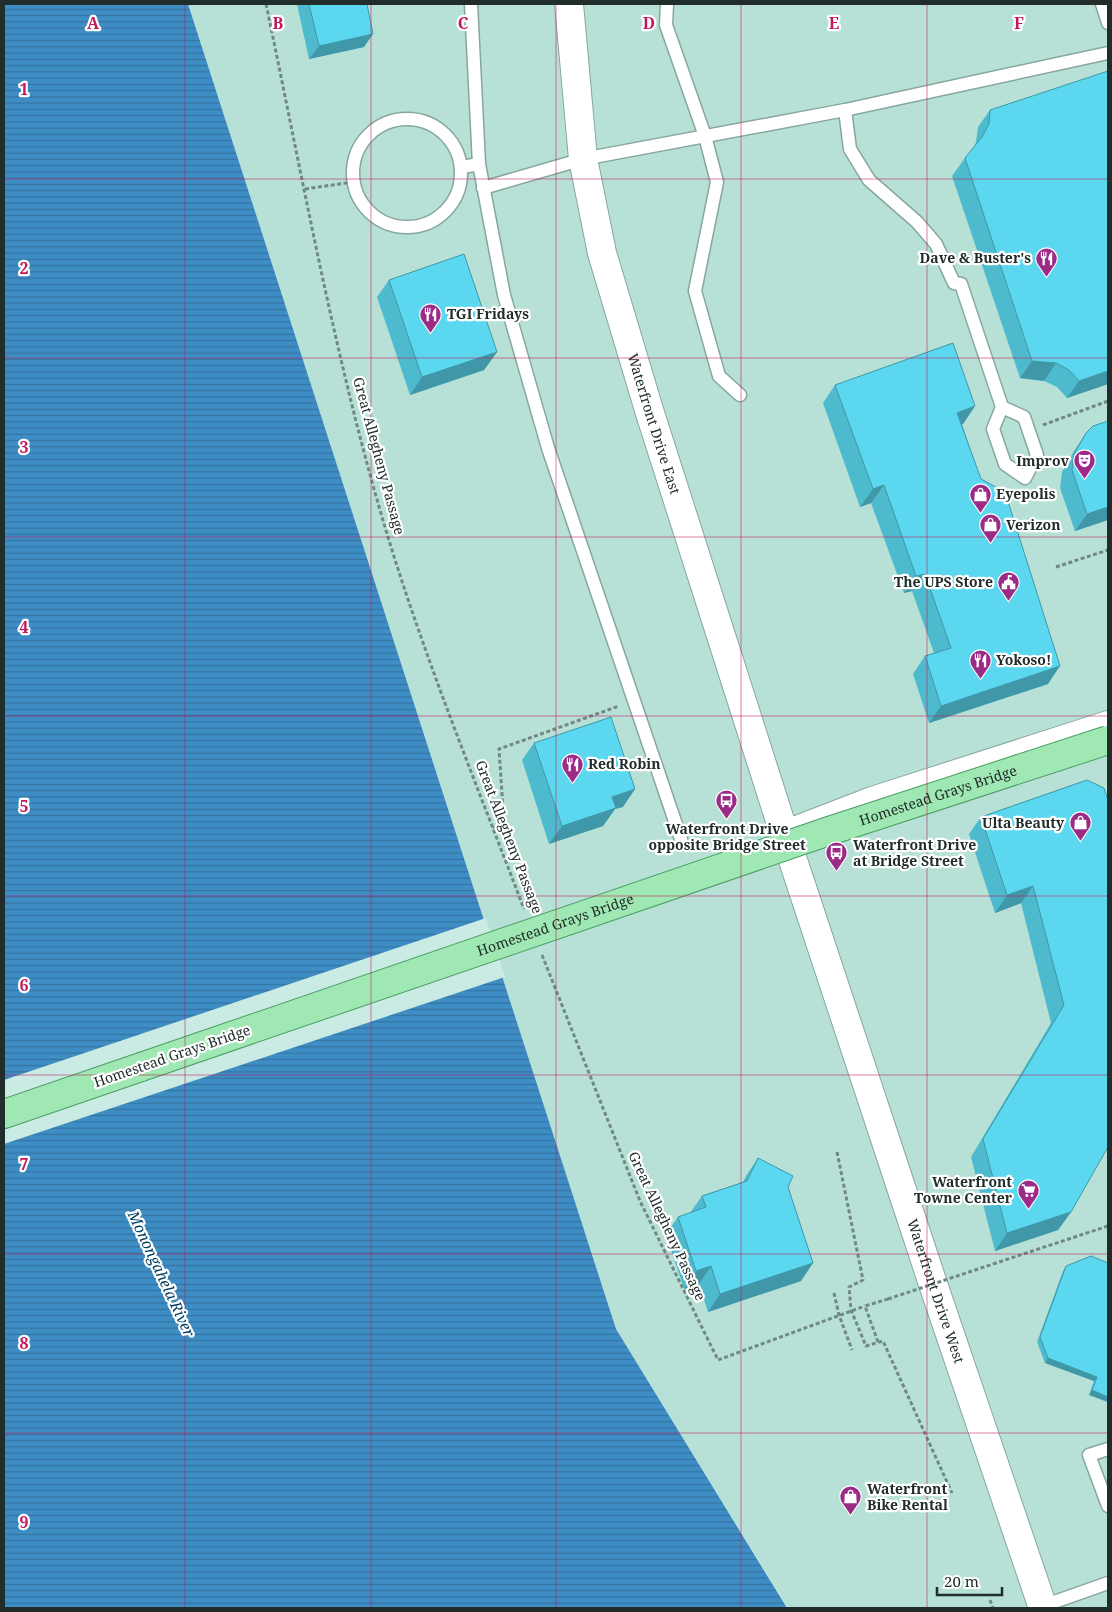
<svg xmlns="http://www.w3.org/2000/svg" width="1112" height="1612" viewBox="0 0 1112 1612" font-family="'Noto Serif',serif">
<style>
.built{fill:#b7e1d7}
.water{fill:url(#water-rules)}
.pier{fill:#caebe4}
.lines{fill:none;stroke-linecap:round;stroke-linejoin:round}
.service-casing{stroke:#87a6a0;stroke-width:15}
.minor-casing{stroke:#87a6a0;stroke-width:26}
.tertiary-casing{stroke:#87a6a0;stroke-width:30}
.primary-casing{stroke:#4a9d62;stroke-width:30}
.path{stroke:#728884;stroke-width:3;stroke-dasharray:4 2.5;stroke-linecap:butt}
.service{stroke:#fff;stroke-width:12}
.minor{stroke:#fff;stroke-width:24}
.tertiary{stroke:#fff;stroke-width:28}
.primary{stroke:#a0e8b3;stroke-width:28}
.primary-bridge-casing{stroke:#4a9d62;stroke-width:30;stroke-linecap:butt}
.path-bridge{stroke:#728884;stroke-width:3;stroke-dasharray:4 2.5;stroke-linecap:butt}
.primary-bridge{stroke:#a0e8b3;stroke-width:28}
.wall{fill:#4ebace}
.shaded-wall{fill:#4097a7}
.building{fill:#5bd8ef;stroke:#4097a7}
.grid{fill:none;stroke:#c2185b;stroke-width:1;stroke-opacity:0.55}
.labels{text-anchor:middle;stroke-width:4.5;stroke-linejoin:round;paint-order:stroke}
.poi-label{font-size:14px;font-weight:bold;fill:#202d2a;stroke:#fff;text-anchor:start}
.street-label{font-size:14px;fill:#202d2a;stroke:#fff}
.water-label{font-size:15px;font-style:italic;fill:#003e64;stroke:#fff}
.grid-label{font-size:16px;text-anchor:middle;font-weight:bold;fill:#c2185b;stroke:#fff;stroke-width:4.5;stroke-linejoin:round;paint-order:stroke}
</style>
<defs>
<pattern id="water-rules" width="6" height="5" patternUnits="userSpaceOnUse" patternTransform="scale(1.25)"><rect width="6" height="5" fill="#3e8dc5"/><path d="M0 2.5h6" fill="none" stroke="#3474a0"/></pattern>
</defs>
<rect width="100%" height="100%" fill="#caebe4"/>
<path class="built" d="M188,4H1108V1608H788L616,1329Z"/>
<path class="water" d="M4,4H188L616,1329L787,1608H4Z"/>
<path class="pier" d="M486,918L505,977L4,1144V1080Z"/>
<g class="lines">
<defs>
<g id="service">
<path d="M471,4L479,164"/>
<path d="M667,4L666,25L705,136L717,182L695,291L719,376L740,395"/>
<path d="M1102,4L1108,23"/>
<path d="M845,110L850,149L869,180L917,222L936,244L954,283L961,284L1002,407L993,429L1005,464L1025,478L1037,455L1024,417L1002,407"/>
<circle cx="407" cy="173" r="54"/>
<path d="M462,167L479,164L504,295L548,448L681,839"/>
<path d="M483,188L583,159L845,110L1108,53"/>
<path d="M1108,1449L1089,1455L1108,1506"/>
<path d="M1040,1607L1108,1583"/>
</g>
<path id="minor" d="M784,833L872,799L1108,723"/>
<g id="tertiary">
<path id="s1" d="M569,4L583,159L602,253L649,410L784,833L933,1284L1043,1608"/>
</g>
<path id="primary" d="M4,1114L141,1067"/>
</defs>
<use href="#service" class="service-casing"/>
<use href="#minor" class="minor-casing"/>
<use href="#tertiary" class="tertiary-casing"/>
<use href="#primary" class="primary-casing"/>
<g class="path">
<path d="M266,4C302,175 333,349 382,517C421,650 475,780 524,909"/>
<path d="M305,189L353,182"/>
<path d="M1043,425L1108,401"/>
<path d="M1056,567L1108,550"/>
<path d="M493,828L504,823L499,749L619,706"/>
<path d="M542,955L640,1201L718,1360L865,1306"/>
<path d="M837,1152L863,1280L849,1287L851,1310L866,1346L883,1341L952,1493"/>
<path d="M993,1264L1108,1226"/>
<path d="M834,1293L839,1315L852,1350"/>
<path d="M878,1342L865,1306L888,1299"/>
<path d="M990,1600L993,1608"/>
</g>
<use href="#service" class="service"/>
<use href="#minor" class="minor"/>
<use href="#tertiary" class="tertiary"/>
<use href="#primary" class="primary"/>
<defs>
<g id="primary-bridge">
<path id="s2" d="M141,1067L829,831L1108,740"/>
</g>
</defs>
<use href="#primary-bridge" class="primary-bridge-casing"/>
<path class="path-bridge" d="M888,1299L993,1264"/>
<use href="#primary-bridge" class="primary-bridge"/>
</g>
<g class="wall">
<path d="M297,4H367L364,47L309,59Z"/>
<path d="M990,110L1108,384L1067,398L1057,387L1044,381L1020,378L952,176L965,158L974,147L976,142L978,127Z"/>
<path d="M389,280L497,352L484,370L410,395L377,297Z"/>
<path d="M835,385L975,406L963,424H962L1048,684L929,723L913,674L925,656L934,653L912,591L904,593L871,503L860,507L823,403Z"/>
<path d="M1086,433L1108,520L1075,531L1060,488L1062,472L1074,451Z"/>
<path d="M534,743L623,807L615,809L603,826L549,844L522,760Z"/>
<path d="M1087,780L1071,1212L1058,1230L995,1251L971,1157L1051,1023L1021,903L995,913L969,834L981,817Z"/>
<path d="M758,1158L788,1187L801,1281L708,1312L699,1284L684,1289L666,1234L678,1217L690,1213L702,1196L743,1182L746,1176Z"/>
<path d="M1066,1266L1108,1402L1089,1395L1094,1381L1045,1363L1037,1342L1063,1271Z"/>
</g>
<g class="shaded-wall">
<path d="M373,34L364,47L309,59L319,46Z"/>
<path d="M497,352L484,370L410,395L422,377Z"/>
<path d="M1032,361L1056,363L1044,381L1020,378Z"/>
<path d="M1108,371V384L1067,398L1079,381Z"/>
<path d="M975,406L963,424L945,430L957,413Z"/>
<path d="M884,485L871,503L860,507L873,489Z"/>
<path d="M1108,507V520L1075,531L1087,514Z"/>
<path d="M925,574L912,591L904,593L916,576Z"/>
<path d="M1060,666L1048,684L929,723L941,706Z"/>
<path d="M635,789L623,807L615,809L603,826L549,844L562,826L612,797Z"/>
<path d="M1033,886L1021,903L995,913L1007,895Z"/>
<path d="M1071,1212L1058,1230L995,1251L1007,1233Z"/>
<path d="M813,1263L801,1281L708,1312L720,1294Z"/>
<path d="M711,1266L699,1284L684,1289L696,1271Z"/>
<path d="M1048,1358L1097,1377L1094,1381L1045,1363Z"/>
<path d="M1092,1390L1108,1397V1402L1089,1395Z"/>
</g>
<g class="building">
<path d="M309,4H367L373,34L319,46Z"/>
<path d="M1108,71V371L1079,381L1069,370L1056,363L1032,361L965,158L982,137L989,124L990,110Z"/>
<path d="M464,254L497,352L422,377L389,280Z"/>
<path d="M953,343L975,406L957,413L981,479L1005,492L1060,666L941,706L925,656L951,648L925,574L916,576L884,485L873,489L835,385Z"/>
<path d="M1108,421V507L1087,514L1072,470L1074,454L1086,433L1093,426Z"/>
<path d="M611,717L635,789L612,797L616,808L562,826L534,743Z"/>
<path d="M1087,780L1104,788L1108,800V1147L1071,1212L1007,1233L983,1139L1064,1005L1033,886L1007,895L981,817Z"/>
<path d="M758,1158L793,1176L788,1187L813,1263L720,1294L711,1266L696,1271L678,1217L706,1207L702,1196L747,1181Z"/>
<path d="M1091,1256L1108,1263V1397L1092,1390L1097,1377L1048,1358L1040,1337L1066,1266Z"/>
</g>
<path class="grid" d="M185,4V1608M371,4V1608M556,4V1608M741,4V1608M927,4V1608M4,179H1108M4,358H1108M4,537H1108M4,716H1108M4,896H1108M4,1075H1108M4,1254H1108M4,1433H1108"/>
<defs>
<symbol id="restaurant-pin" viewBox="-11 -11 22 30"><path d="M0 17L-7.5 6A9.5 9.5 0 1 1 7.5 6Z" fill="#9c2b88" stroke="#fff"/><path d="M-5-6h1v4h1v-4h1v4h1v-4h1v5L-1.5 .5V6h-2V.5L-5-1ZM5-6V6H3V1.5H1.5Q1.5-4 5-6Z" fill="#fff"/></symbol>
<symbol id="theatre-pin" viewBox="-11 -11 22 30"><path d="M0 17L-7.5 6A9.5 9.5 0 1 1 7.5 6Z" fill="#9c2b88" stroke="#fff"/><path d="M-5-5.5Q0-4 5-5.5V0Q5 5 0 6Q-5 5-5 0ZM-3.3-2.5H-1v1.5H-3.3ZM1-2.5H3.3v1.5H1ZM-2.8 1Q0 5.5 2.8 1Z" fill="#fff"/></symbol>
<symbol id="shop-pin" viewBox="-11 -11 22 30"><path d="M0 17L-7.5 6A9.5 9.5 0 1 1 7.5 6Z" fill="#9c2b88" stroke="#fff"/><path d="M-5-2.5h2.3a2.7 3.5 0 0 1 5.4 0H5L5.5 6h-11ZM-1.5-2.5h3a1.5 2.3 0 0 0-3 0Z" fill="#fff"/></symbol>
<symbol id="civic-pin" viewBox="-11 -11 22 30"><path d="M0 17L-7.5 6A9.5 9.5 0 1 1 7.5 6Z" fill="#9c2b88" stroke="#fff"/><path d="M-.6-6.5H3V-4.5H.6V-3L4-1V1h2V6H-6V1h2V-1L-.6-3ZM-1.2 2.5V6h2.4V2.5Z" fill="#fff"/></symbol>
<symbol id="bus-pin" viewBox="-11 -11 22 30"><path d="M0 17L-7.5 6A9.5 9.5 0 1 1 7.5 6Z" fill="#9c2b88" stroke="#fff"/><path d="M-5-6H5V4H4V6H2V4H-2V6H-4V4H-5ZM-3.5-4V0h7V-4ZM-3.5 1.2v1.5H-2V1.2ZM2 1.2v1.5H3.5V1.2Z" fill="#fff"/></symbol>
<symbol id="supermarket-pin" viewBox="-11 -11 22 30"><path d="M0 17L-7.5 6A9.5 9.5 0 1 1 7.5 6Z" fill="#9c2b88" stroke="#fff"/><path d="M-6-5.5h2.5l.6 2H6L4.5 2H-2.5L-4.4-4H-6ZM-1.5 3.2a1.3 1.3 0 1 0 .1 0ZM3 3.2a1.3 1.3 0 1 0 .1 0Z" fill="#fff"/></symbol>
</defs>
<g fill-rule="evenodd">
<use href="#restaurant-pin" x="1034" y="246" width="25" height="34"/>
<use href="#restaurant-pin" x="418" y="302" width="25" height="34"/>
<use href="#theatre-pin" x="1072" y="448" width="25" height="34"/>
<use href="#shop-pin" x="968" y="482" width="25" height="34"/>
<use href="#shop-pin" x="978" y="512" width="25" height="34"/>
<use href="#civic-pin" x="996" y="570" width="25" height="34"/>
<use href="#restaurant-pin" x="968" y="648" width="25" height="34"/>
<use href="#restaurant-pin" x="560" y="752" width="25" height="34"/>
<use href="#bus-pin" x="714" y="788" width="25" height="34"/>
<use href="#shop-pin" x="1068" y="810" width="25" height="34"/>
<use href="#bus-pin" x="824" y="840" width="25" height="34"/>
<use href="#supermarket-pin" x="1016" y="1178" width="25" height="34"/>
<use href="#shop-pin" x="838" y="1484" width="25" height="34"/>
</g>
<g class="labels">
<g class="poi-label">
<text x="1031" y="263" text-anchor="end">Dave &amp; Buster's</text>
<text x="447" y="319">TGI Fridays</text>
<text x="1069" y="466" text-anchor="end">Improv</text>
<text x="996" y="499">Eyepolis</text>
<text x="1006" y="530">Verizon</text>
<text x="993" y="587" text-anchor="end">The UPS Store</text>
<text x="996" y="665">Yokoso!</text>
<text x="588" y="769">Red Robin</text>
<text x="1064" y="828" text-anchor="end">Ulta Beauty</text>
<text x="727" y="834" text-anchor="middle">Waterfront Drive<tspan x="727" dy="16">opposite Bridge Street</tspan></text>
<text x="853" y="850">Waterfront Drive<tspan x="853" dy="16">at Bridge Street</tspan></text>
<text x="1012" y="1187" text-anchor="end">Waterfront<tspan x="1012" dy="16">Towne Center</tspan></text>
<text x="867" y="1494">Waterfront<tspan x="867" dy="16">Bike Rental</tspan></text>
</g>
<g class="street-label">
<text dy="5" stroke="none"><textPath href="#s1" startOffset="430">Waterfront Drive East</textPath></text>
<text transform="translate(379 456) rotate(75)" y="5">Great Allegheny Passage</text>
<text dy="5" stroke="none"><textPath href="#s2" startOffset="842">Homestead Grays Bridge</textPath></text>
<text transform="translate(509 837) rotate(69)" y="5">Great Allegheny Passage</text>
<text dy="5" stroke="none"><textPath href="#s2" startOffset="438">Homestead Grays Bridge</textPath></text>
<text transform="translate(172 1056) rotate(-19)" y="5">Homestead Grays Bridge</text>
<text transform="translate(667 1226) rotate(65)" y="5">Great Allegheny Passage</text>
<text dy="5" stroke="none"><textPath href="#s1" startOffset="1342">Waterfront Drive West</textPath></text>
</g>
<g class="water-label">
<text transform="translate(161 1274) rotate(65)" y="5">Monongahela River</text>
</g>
</g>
<g class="grid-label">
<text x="93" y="29">A</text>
<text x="278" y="29">B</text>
<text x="463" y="29">C</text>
<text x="649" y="29">D</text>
<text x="834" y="29">E</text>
<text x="1019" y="29">F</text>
<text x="24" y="95">1</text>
<text x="24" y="274">2</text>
<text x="24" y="453">3</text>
<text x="24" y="633">4</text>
<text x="24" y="812">5</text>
<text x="24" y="991">6</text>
<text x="24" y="1170">7</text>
<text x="24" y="1349">8</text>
<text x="24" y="1528">9</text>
</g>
<rect width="1112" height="1612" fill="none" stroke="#202d2a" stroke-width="10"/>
<path d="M937 1587v8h65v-8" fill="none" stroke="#202d2a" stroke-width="2.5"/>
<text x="944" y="1587" font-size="15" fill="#202d2a" stroke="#ffffff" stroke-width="4" paint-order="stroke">20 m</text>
</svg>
